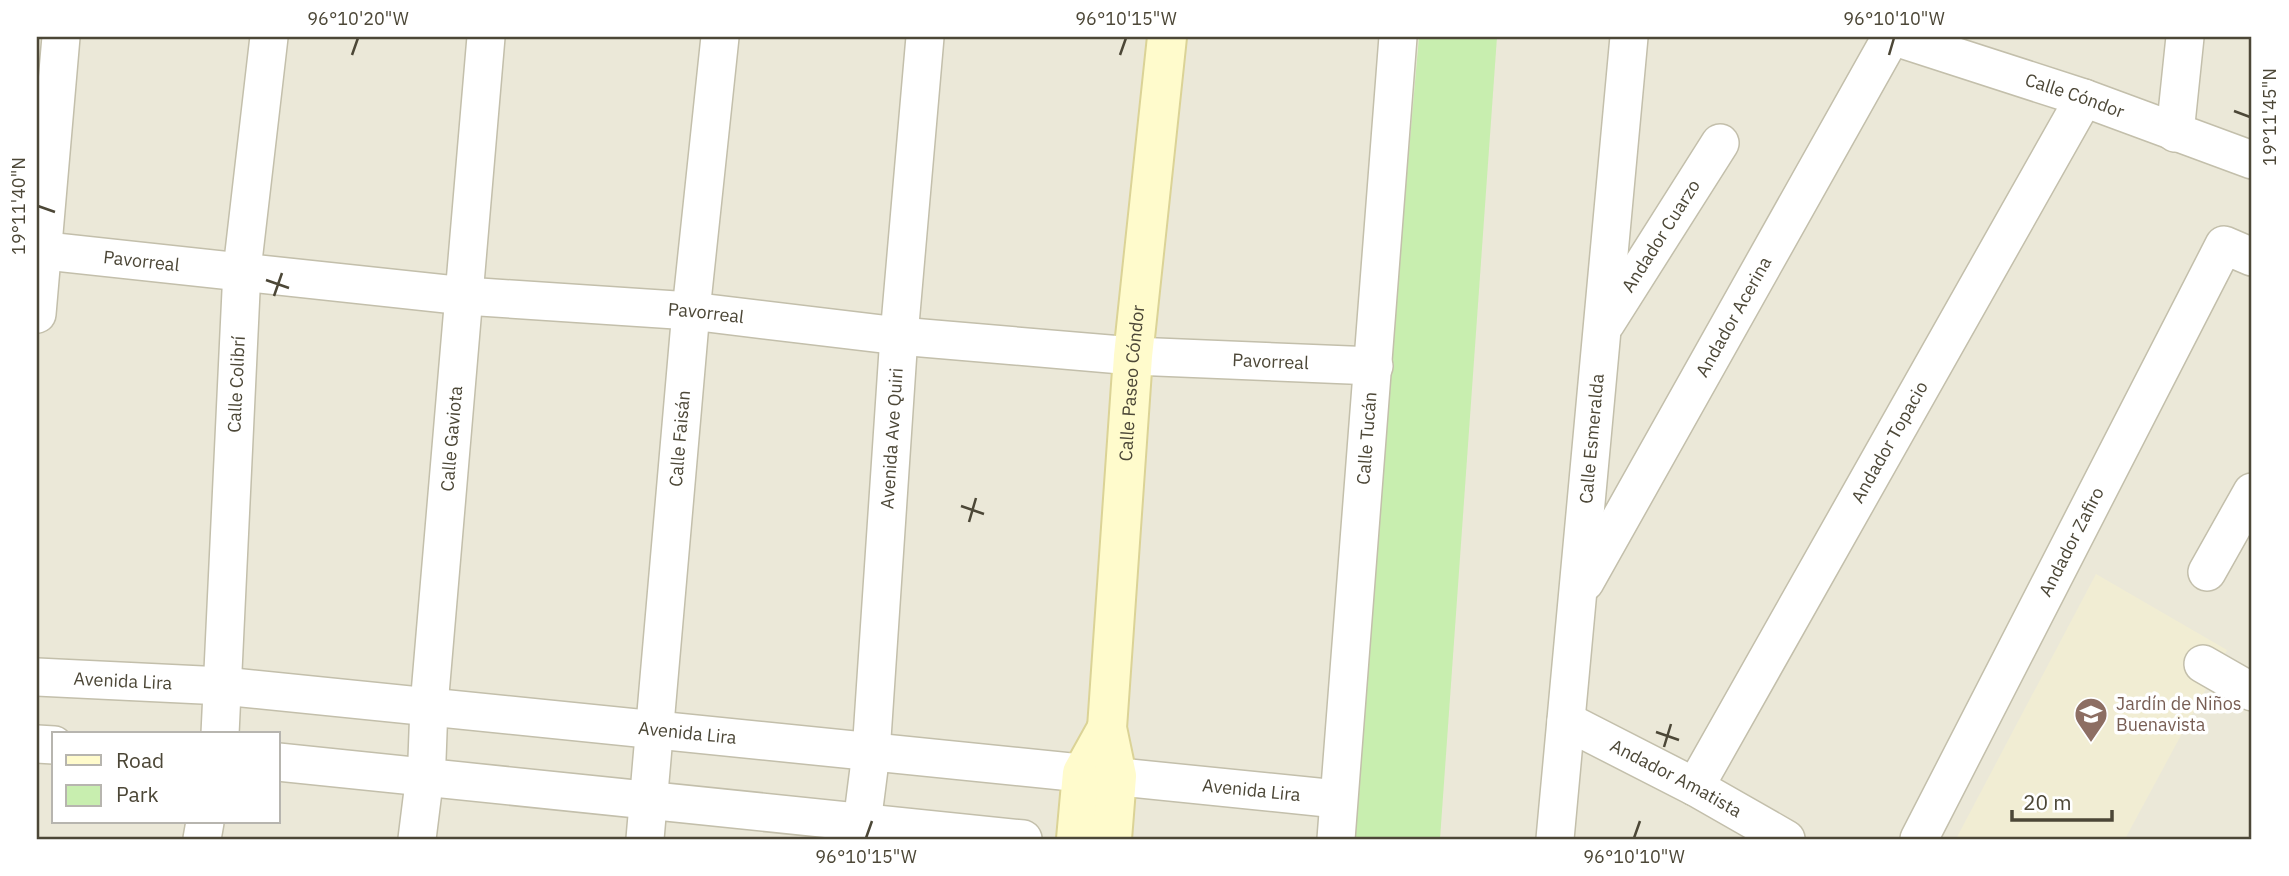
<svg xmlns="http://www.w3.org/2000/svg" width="2289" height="876" viewBox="0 0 2289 876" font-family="'IBM Plex Sans',sans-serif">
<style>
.residential{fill:#ebe8d8;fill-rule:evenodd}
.education{fill:#f1edd3}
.green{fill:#c8eeaf}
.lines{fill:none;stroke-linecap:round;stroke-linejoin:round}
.street-casing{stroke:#c3bfab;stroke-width:40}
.secondary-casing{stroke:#dbd396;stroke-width:42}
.street{stroke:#fff;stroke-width:37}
.secondary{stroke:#fffbcc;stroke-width:38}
.ticks{fill:none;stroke:#4c4737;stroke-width:2.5}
.labels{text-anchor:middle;stroke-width:7;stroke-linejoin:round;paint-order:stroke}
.street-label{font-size:18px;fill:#4c4737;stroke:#fff}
.education-label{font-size:18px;fill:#785e54;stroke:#fff;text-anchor:start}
.neatline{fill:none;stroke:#4c4737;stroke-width:2.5}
.ticks-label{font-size:18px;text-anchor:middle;fill:#4c4737}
</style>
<rect width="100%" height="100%" fill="#f7f5ea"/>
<path class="residential" d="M37,37H2252V839H37ZM54,734H278V822H54Z"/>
<path class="education" d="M2096,574L2227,650L2125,839H1956Z"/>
<path class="green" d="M1419,37H1497L1440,839H1348Z"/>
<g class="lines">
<defs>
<g id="street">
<path id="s1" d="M1895,37L2084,98L2252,160"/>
<path d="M2175,133L2185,37"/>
<path id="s2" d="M37,250L465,296L691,311L899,336L1133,356L1374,366"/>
<path d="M37,314L61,37"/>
<path id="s3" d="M1606,323L1720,143"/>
<path d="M2207,572L2252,492"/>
<path id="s4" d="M1585,582L1891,37"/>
<path d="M2203,664L2252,692"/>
<path id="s5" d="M37,677L223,686L1337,799"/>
<path id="s6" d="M1566,721L1695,787L1786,839"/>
<path id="s7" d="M220,734L242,270L269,37"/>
<path d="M37,744L54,745"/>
<path d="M278,762L1023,839"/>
<path id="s8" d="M1695,787L2084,98"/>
<path d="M202,839L205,822"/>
<path id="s9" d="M417,839L427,759L429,706L486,37"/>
<path id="s10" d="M645,839L691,311L720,37"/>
<path id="s11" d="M860,839L871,753L899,336L925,37"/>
<path id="s12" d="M1336,839L1398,37"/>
<path id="s13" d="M1555,839L1629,37"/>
<path id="s14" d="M1919,839L2224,245L2252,257"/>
</g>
<g id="secondary">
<path d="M1076,839L1082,773L1107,728"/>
<path id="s15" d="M1112,839L1117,776L1107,728L1133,356L1167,37"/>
</g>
</defs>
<use href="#street" class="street-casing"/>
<use href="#secondary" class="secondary-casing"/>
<use href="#street" class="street"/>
<use href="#secondary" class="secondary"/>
</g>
<path class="ticks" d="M352,55L358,38M1120,55L1126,38M1889,55L1894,38M2234,111L2250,117M38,206L55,212M266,280L289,288M274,296L282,273M961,506L984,514M969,522L976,498M1656,732L1679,740M1664,747L1671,724M866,838L872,821M1634,838L1640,821"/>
<defs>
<symbol id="school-pin" viewBox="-11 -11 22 30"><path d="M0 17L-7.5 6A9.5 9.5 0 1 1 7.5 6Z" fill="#8d6e63" stroke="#fff"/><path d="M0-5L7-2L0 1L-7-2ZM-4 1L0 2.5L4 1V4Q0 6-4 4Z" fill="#fff"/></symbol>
</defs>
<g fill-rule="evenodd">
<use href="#school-pin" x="2072" y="695" width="38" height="52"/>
</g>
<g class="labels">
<g class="street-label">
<text dy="6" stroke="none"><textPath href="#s1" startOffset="189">Calle Cóndor</textPath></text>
<text dy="6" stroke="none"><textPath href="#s3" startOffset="103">Andador Cuarzo</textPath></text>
<text dy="6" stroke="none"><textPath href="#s2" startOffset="105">Pavorreal</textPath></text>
<text dy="6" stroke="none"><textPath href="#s2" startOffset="672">Pavorreal</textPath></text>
<text dy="6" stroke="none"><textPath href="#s4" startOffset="304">Andador Acerina</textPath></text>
<text dy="6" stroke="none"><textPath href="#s2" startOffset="1239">Pavorreal</textPath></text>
<text dy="6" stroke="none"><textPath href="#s15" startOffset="458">Calle Paseo Cóndor</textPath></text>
<text dy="6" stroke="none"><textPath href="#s7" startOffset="350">Calle Colibrí</textPath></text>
<text dy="6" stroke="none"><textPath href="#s9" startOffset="402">Calle Gaviota</textPath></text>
<text dy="6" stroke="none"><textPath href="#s10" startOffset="402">Calle Faisán</textPath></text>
<text dy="6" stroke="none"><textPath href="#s11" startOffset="402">Avenida Ave Quiri</textPath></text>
<text dy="6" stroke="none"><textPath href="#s12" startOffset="402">Calle Tucán</textPath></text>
<text dy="6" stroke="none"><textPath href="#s13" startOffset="402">Calle Esmeralda</textPath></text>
<text dy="6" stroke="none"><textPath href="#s8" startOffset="396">Andador Topacio</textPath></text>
<text dy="6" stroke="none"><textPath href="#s14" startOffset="334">Andador Zafiro</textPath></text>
<text dy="6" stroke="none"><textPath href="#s5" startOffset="86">Avenida Lira</textPath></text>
<text dy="6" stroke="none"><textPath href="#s5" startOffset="653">Avenida Lira</textPath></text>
<text dy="6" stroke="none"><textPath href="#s6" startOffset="124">Andador Amatista</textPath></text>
<text dy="6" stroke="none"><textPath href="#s5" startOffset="1220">Avenida Lira</textPath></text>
</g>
<g class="education-label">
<text x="2116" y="710">Jardín de Niños<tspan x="2116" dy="21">Buenavista</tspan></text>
</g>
</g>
<rect width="2289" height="876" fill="none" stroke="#ffffff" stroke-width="77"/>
<rect x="52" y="732" width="228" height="91" fill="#ffffff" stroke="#b7b5af" stroke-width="2"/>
<rect x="66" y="755" width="35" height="10" fill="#fffbcc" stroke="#b7b5af" stroke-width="2"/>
<text x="116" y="768" font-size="21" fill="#4c4737">Road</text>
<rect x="66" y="785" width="35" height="21" fill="#c8eeaf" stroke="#b7b5af" stroke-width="2"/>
<text x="116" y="802" font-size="21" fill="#4c4737">Park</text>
<path d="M2012 810v10h100v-10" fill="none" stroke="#4c4737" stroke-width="3.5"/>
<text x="2023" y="810" font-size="21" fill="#4c4737" stroke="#ffffff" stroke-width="5" paint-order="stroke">20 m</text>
<rect x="38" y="38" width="2212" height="800" class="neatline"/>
<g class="ticks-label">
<text x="358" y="25">96°10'20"W</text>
<text x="1126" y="25">96°10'15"W</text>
<text x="1894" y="25">96°10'10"W</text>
<text transform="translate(2270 117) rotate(-90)" y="6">19°11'45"N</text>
<text transform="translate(19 206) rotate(-90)" y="6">19°11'40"N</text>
<text x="866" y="863">96°10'15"W</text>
<text x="1634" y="863">96°10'10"W</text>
</g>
</svg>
